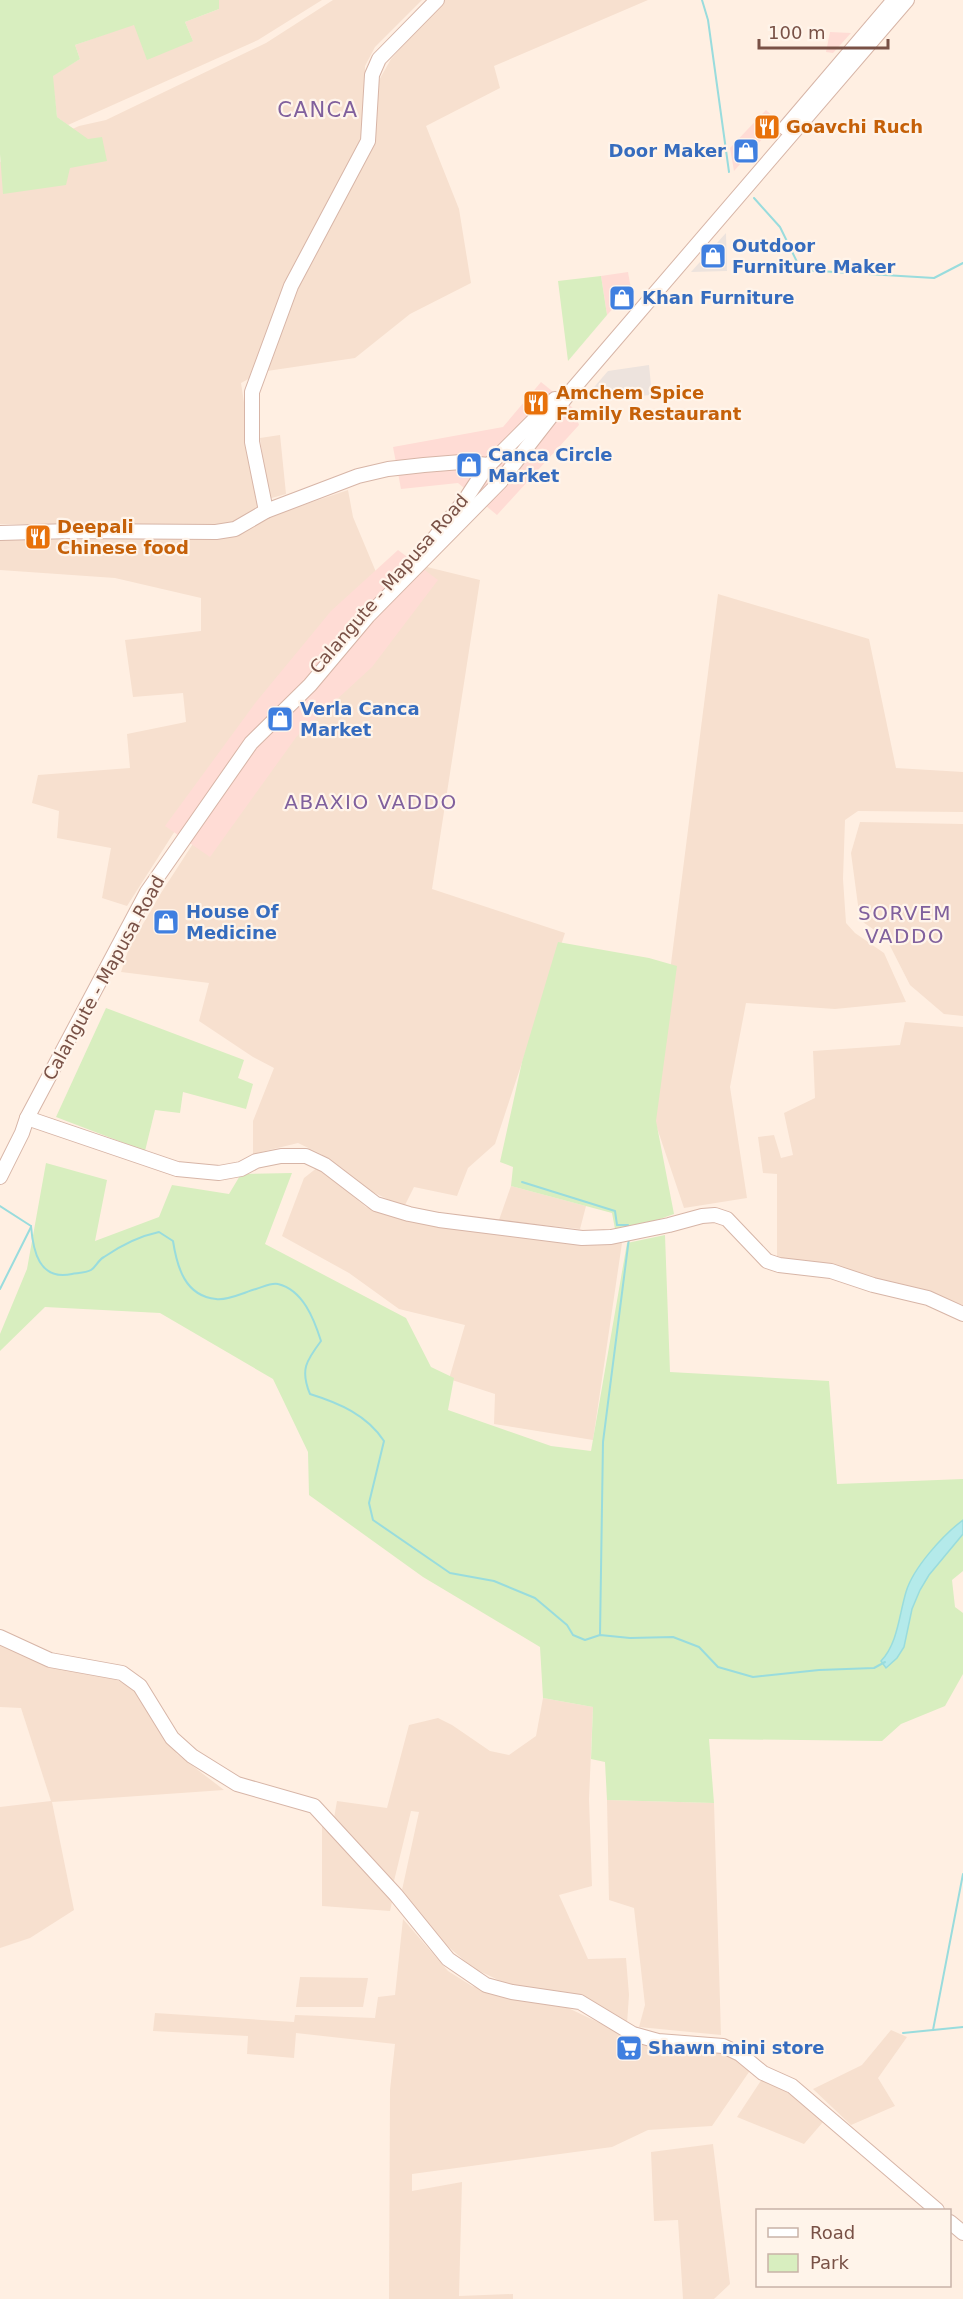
<svg xmlns="http://www.w3.org/2000/svg" width="963" height="2299" viewBox="0 0 963 2299" font-family="'DejaVu Sans',sans-serif">
<style>
.residential{fill:#f7e0cf}
.commercial{fill:#ffdcd5}
.industrial{fill:#ede3dd}
.green{fill:#d8eebf}
.water{fill:#b4eaea;stroke:#99dcdd;stroke-width:1.5}
.lines{fill:none;stroke-linecap:round;stroke-linejoin:round}
.stream{stroke:#99dcdd;stroke-width:2}
.secondary-casing{stroke:#d7b5a7;stroke-width:16}
.secondary{stroke:#fff;stroke-width:14}
.labels{text-anchor:middle;stroke-width:4.5;stroke-linejoin:round;paint-order:stroke}
.food-label{font-size:18px;font-weight:bold;fill:#c56008;stroke:#fff4ea;text-anchor:start}
.shop-label{font-size:18px;font-weight:bold;fill:#366cbe;stroke:#fff4ea;text-anchor:start}
.street-label{font-size:18px;fill:#795146;stroke:#fff4ea}
.neighbourhood-label{font-size:20px;letter-spacing:1.5px;fill:#80609d;stroke:#fff4ea}
.quarter-label{font-size:21px;letter-spacing:1.5px;fill:#80609d;stroke:#fff4ea}
</style>
<rect width="100%" height="100%" fill="#ffefe2"/>
<g class="residential">
<path d="M219,0H322L258,40L68,125L57,117L52,76L80,59L75,45L134,24L193,41L185,22L219,9Z"/>
<path d="M333,0H422L375,47L365,66L364,137L279,298L254,376L241,383L260,506L249,516L222,525L0,524V162L79,126L106,120L266,43Z"/>
<path d="M443,0H648L494,66L500,88L426,126L459,209L471,283L410,314L355,358L267,371L294,296L371,146L378,82L391,59Z"/>
<path d="M280,435L286,494L268,499L260,438Z"/>
<path d="M348,490L353,517L376,572L231,751L173,834L127,906L102,898L111,848L57,838L59,811L32,803L38,775L130,768L127,734L186,722L183,693L133,697L125,640L201,631V598L115,578L0,570V540L237,535L279,513Z"/>
<path d="M427,567L480,580L432,889L565,933L495,1144L468,1168L457,1196L414,1187L404,1207L362,1187L321,1154L298,1143L253,1154V1121L274,1068L253,1057L199,1021L209,983L121,972L129,948L161,893L244,765Z"/>
<path d="M718,594L869,639L896,768L963,772V812L858,811L845,820L843,879L846,923L855,933L884,953L906,1002L835,1009L746,1003L730,1087L747,1198L684,1208L652,1113Z"/>
<path d="M860,822L963,824V1016L944,1014L910,985L886,938L860,920L851,853Z"/>
<path d="M905,1022L963,1027V1305L903,1287L777,1258V1174L763,1173L758,1137L774,1135L781,1158L793,1155L784,1113L815,1098L813,1051L900,1045Z"/>
<path d="M318,1167L366,1207L411,1222L565,1242L622,1243L593,1440L494,1424L495,1394L449,1379L465,1325L399,1309L349,1273L282,1236L304,1178Z"/>
<path d="M511,1186L586,1206L580,1229L499,1220Z"/>
<path d="M0,1644L47,1666L108,1675L133,1689L177,1754L224,1790L52,1802L74,1910L30,1938L0,1948V1807L51,1801L21,1708L0,1707Z"/>
<path d="M543,1698L593,1707L589,1799L592,1886L559,1895L588,1959L626,1958L629,1995L627,2024L509,1985L473,1968L430,1931L402,1890L419,1812L411,1811L394,1881L334,1818L337,1801L387,1808L409,1725L438,1718L452,1725L490,1751L509,1755L536,1736Z"/>
<path d="M607,1800L714,1803L721,2035L639,2027L645,2005L634,1908L609,1900Z"/>
<path d="M322,1825L392,1902L390,1911L322,1906Z"/>
<path d="M403,1919L448,1971L472,1986L502,1996L564,2006L644,2044L732,2054L749,2072L712,2126L648,2130L612,2147L412,2174V2191L462,2182L459,2296L513,2294V2299H389L390,2090L395,2044L296,2033L294,2058L247,2054L248,2036L153,2031L155,2013L294,2022L295,2015L375,2018L378,1997L395,1995Z"/>
<path d="M300,1977L368,1978L363,2007H296Z"/>
<path d="M891,2030L907,2037L878,2078L895,2106L851,2125L813,2089L862,2065Z"/>
<path d="M762,2079L798,2098L823,2122L804,2144L737,2117Z"/>
<path d="M713,2144L730,2284L714,2299H683L678,2220L654,2221L651,2152Z"/>
</g>
<g class="commercial">
<path d="M830,32L851,33L833,53L826,52Z"/>
<path d="M766,110L778,121L734,171L730,148Z"/>
<path d="M628,272L631,289L607,315L601,276Z"/>
<path d="M541,382L573,408L579,425L497,515L458,483L401,489L393,447L503,427Z"/>
<path d="M398,550L438,580L372,667L297,736L210,857L165,826L256,702L331,611Z"/>
</g>
<g class="industrial">
<path d="M726,233L727,271L691,272Z"/>
<path d="M649,365L652,395L583,400L608,371Z"/>
</g>
<g class="green">
<path d="M0,0H219V9L185,22L193,41L147,60L134,25L75,45L80,59L53,76L57,117L88,139L102,137L107,161L70,168L66,185L3,194L0,154Z"/>
<path d="M601,276L607,315L568,361L558,281Z"/>
<path d="M558,942L649,958L677,966L656,1121L674,1214L643,1225L615,1229L612,1213L511,1186L513,1167L500,1162L522,1062Z"/>
<path d="M106,1008L244,1060L238,1078L253,1084L246,1109L183,1092L180,1113L155,1110L145,1151L56,1117Z"/>
<path d="M46,1163L107,1180L95,1241L159,1217L172,1185L229,1194L241,1174L292,1173L265,1244L406,1318L431,1367L454,1378L448,1410L551,1446L591,1451L627,1243L665,1235L670,1372L829,1381L837,1484L963,1479V1571L952,1580L955,1607L963,1613V1674L945,1706L901,1724L882,1741L709,1739L714,1803L607,1800L605,1762L591,1759L593,1707L543,1698L540,1647L423,1577L309,1495L308,1452L273,1379L160,1313L45,1307L0,1351V1334L27,1269Z"/>
</g>
<path class="water" d="M963,1520V1534L929,1575L920,1590L912,1609L904,1647L897,1658L886,1668L881,1661C898,1643 899,1615 906,1592C913,1568 943,1535 963,1520Z"/>
<g class="lines">
<g class="stream">
<path d="M702,0L708,20L729,172"/>
<path d="M754,198L780,227L801,270L934,278L963,263"/>
<path d="M522,1182L615,1211L617,1225H628V1229"/>
<path d="M0,1206L31,1226"/>
<path d="M31,1226C33,1251 39,1281 72,1274C78,1273 86,1273 91,1270C96,1267 98,1260 104,1257C120,1246 140,1236 159,1232L173,1241C177,1267 185,1296 216,1299C227,1301 245,1292 256,1289C263,1287 272,1282 278,1284C303,1290 314,1319 321,1341C306,1361 300,1370 310,1394C339,1403 367,1415 384,1441L369,1503L373,1520L450,1573L494,1581L535,1598L567,1625L573,1635L585,1640L600,1635L630,1638L673,1637L699,1647L718,1667L753,1677L819,1670L874,1668L885,1662"/>
<path d="M0,1289L31,1227"/>
<path d="M600,1635L603,1442L629,1238"/>
<path d="M933,2030L963,1874"/>
<path d="M903,2033L963,2027"/>
</g>
<defs>
<g id="secondary">
<path d="M785,128L894,0"/>
<path d="M491,463L555,399"/>
<path d="M503,478L566,397L907,0"/>
<path d="M266,511L252,442V392L291,286L368,141L372,75L379,59L437,0"/>
<path d="M0,533L71,531L216,532L235,529L266,511L358,476L388,469L424,465L461,462L488,465"/>
<path d="M428,546L465,500L484,471"/>
<path d="M27,1118L177,1169L219,1173L241,1169L256,1161L281,1156H306L325,1165L376,1204L409,1214L439,1220L582,1238L611,1237L669,1225L702,1216L715,1215L727,1219L767,1261L779,1265L831,1271L873,1285L928,1298L963,1314"/>
<path d="M0,1177L22,1133L27,1118L147,892L251,743L310,685L368,616L501,481"/>
<path d="M0,1637L50,1660L122,1673L140,1686L172,1738L192,1756L237,1784L314,1806L396,1895L448,1959L486,1985L512,1992L580,2002L633,2034L658,2041L723,2046L740,2054L763,2073L792,2086L937,2210"/>
<path d="M950,2222L963,2233"/>
</g>
</defs>
<use href="#secondary" class="secondary-casing"/>
<use href="#secondary" class="secondary"/>
</g>
<defs>
<symbol id="restaurant-square" viewBox="-11 -11 22 22"><rect x="-9" y="-9" width="18" height="18" rx="4" fill="#e8710a" stroke="#fff4ea"/><path d="M-5-6h1v4h1v-4h1v4h1v-4h1v5L-1.5 .5V6h-2V.5L-5-1ZM5-6V6H3V1.5H1.5Q1.5-4 5-6Z" fill="#fff"/></symbol>
<symbol id="shop-square" viewBox="-11 -11 22 22"><rect x="-9" y="-9" width="18" height="18" rx="4" fill="#3f7fe0" stroke="#fff4ea"/><path d="M-5-2.5h2.3a2.7 3.5 0 0 1 5.4 0H5L5.5 6h-11ZM-1.5-2.5h3a1.5 2.3 0 0 0-3 0Z" fill="#fff"/></symbol>
<symbol id="supermarket-square" viewBox="-11 -11 22 22"><rect x="-9" y="-9" width="18" height="18" rx="4" fill="#3f7fe0" stroke="#fff4ea"/><path d="M-6-5.5h2.5l.6 2H6L4.5 2H-2.5L-4.4-4H-6ZM-1.5 3.2a1.3 1.3 0 1 0 .1 0ZM3 3.2a1.3 1.3 0 1 0 .1 0Z" fill="#fff"/></symbol>
</defs>
<g fill-rule="evenodd">
<use href="#restaurant-square" x="752" y="112" width="30" height="30"/>
<use href="#shop-square" x="731" y="136" width="30" height="30"/>
<use href="#shop-square" x="698" y="241" width="30" height="30"/>
<use href="#shop-square" x="607" y="283" width="30" height="30"/>
<use href="#restaurant-square" x="521" y="388" width="30" height="30"/>
<use href="#shop-square" x="454" y="450" width="30" height="30"/>
<use href="#restaurant-square" x="23" y="522" width="30" height="30"/>
<use href="#shop-square" x="265" y="704" width="30" height="30"/>
<use href="#shop-square" x="151" y="907" width="30" height="30"/>
<use href="#supermarket-square" x="614" y="2033" width="30" height="30"/>
</g>
<g class="labels">
<g class="food-label">
<text x="786" y="133">Goavchi Ruch</text>
<text x="556" y="399">Amchem Spice<tspan x="556" dy="21">Family Restaurant</tspan></text>
<text x="57" y="533">Deepali<tspan x="57" dy="21">Chinese food</tspan></text>
</g>
<g class="shop-label">
<text x="726" y="157" text-anchor="end">Door Maker</text>
<text x="732" y="252">Outdoor<tspan x="732" dy="21">Furniture Maker</tspan></text>
<text x="642" y="304">Khan Furniture</text>
<text x="488" y="461">Canca Circle<tspan x="488" dy="21">Market</tspan></text>
<text x="300" y="715">Verla Canca<tspan x="300" dy="21">Market</tspan></text>
<text x="186" y="918">House Of<tspan x="186" dy="21">Medicine</tspan></text>
<text x="648" y="2054">Shawn mini store</text>
</g>
<g class="street-label">
<text transform="translate(389 584) rotate(-49)" y="6">Calangute - Mapusa Road</text>
<text transform="translate(104 978) rotate(-61)" y="6">Calangute - Mapusa Road</text>
</g>
<g class="neighbourhood-label">
<text x="371" y="809">ABAXIO VADDO</text>
<text x="905" y="920">SORVEM<tspan x="905" dy="23">VADDO</tspan></text>
</g>
<g class="quarter-label">
<text x="318" y="117">CANCA</text>
</g>
</g>
<rect x="756" y="2209" width="195" height="78" fill="#fff4ea" stroke="#c9b3a8" stroke-width="1.5"/>
<rect x="768" y="2228" width="30" height="9" fill="#ffffff" stroke="#c9b3a8" stroke-width="1.5"/>
<text x="810" y="2239" font-size="18" fill="#795146">Road</text>
<rect x="768" y="2254" width="30" height="18" fill="#d8eebf" stroke="#c9b3a8" stroke-width="1.5"/>
<text x="810" y="2269" font-size="18" fill="#795146">Park</text>
<path d="M759 39v9h129v-9" fill="none" stroke="#795146" stroke-width="3"/>
<text x="768" y="39" font-size="18" fill="#795146" stroke="#fff4ea" stroke-width="4.5" paint-order="stroke">100 m</text>
</svg>
